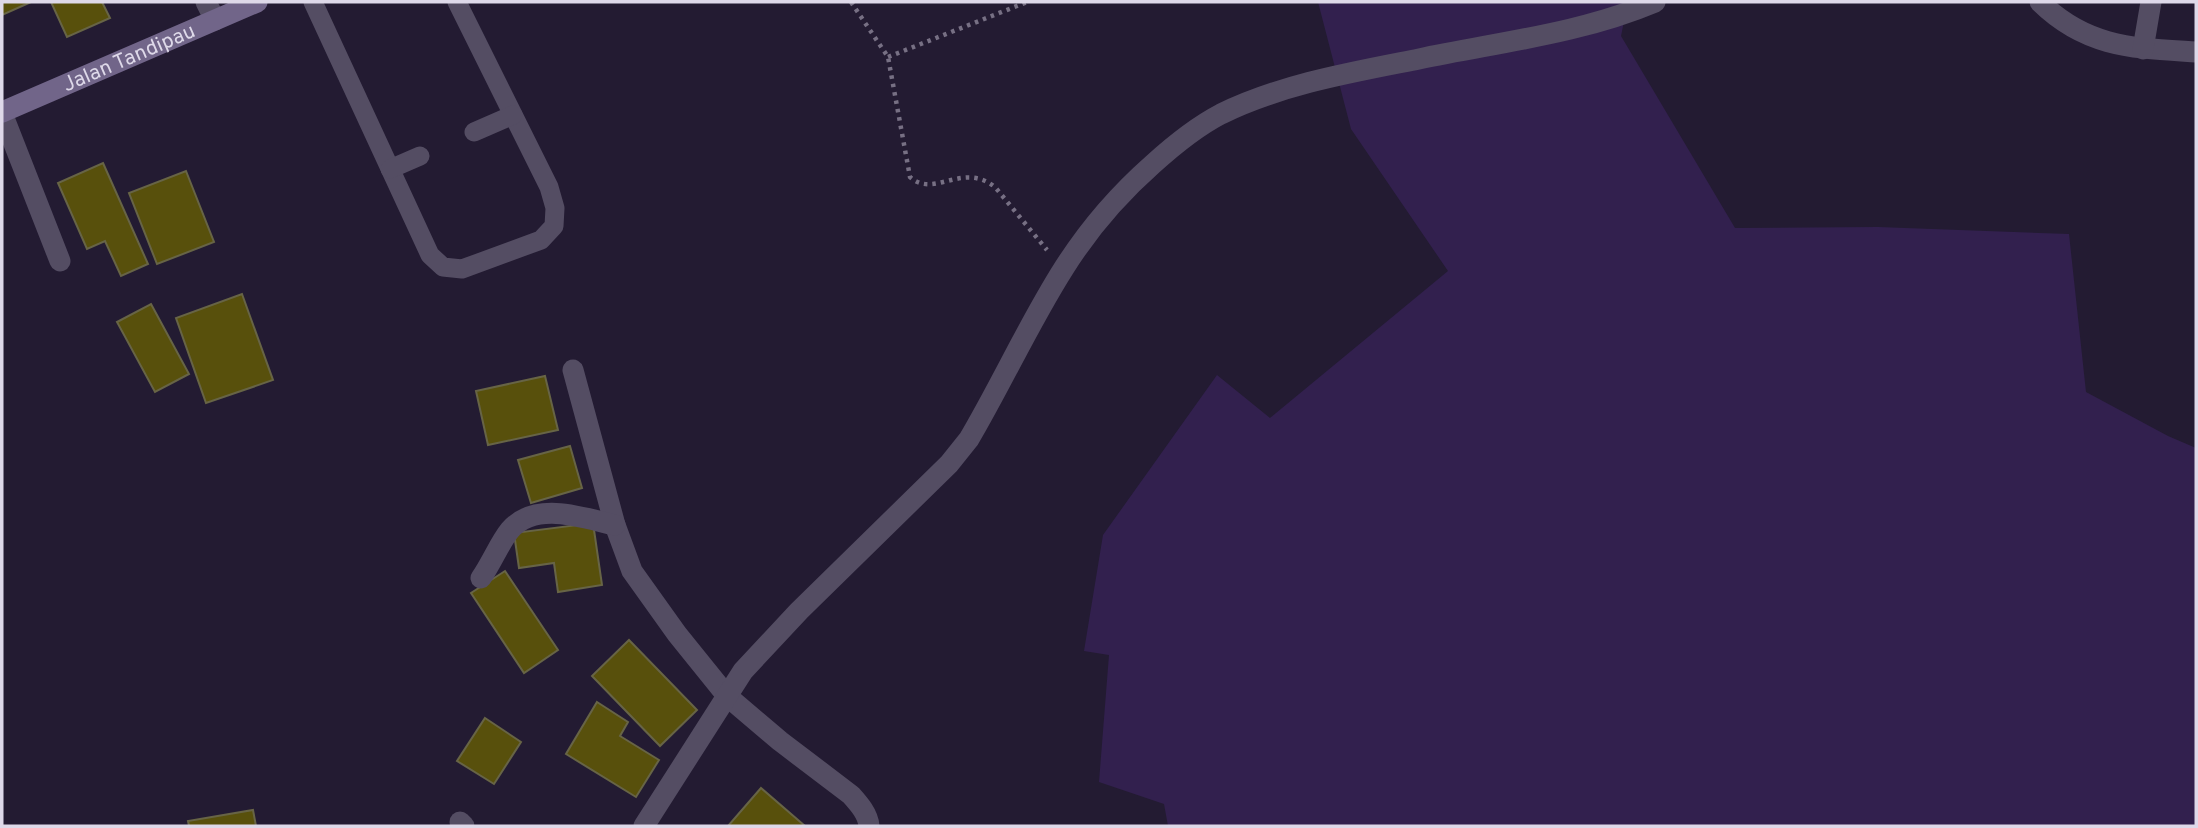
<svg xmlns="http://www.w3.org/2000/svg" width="2198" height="828" viewBox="0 0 2198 828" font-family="Overpass,sans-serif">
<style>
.green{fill:#32204e}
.building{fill:#58500c;stroke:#676446;stroke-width:2}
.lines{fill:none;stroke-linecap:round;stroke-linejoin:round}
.path{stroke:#777084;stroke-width:4.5;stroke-dasharray:3.5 5;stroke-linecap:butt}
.lane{stroke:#544d63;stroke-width:19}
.street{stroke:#544d63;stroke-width:21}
.secondary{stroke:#716589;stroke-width:21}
.labels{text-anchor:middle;stroke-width:5;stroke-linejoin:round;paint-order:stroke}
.street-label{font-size:21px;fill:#ded9e9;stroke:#231b32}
</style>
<rect width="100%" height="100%" fill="#231b32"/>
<path class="green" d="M1318,2H1628L1621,36L1735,228L1878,227L2069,234L2086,392L2168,436L2196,448V826H1168L1164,804L1099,782L1109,655L1084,651L1103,535L1217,375L1270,418L1448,271L1351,129Z"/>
<g class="building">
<path d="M2,2H31L2,15Z"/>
<path d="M51,2H102L110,18L67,37Z"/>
<path d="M103,163L148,264L121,276L105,241L87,249L58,183Z"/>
<path d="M186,171L214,242L157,264L129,193Z"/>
<path d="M242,294L273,380L206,403L176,318Z"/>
<path d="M151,304L189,374L155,392L117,322Z"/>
<path d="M545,376L558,430L488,445L476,391Z"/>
<path d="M570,446L582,488L531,503L518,460Z"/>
<path d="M593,523L602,585L558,592L554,563L519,568L514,533Z"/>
<path d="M505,571L558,650L524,673L471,593Z"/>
<path d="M629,640L697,710L660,746L592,676Z"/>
<path d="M597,702L628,722L620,736L659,760L636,797L566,754Z"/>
<path d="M485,718L521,742L494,784L457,761Z"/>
<path d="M761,788L805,826H728Z"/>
<path d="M253,810L256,826H189L188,821Z"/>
</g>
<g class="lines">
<g class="path">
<path d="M851,2L888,57L910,177C934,199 962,161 995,187L1047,250"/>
<path d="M888,57L1027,2"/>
</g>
<g class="lane">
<path d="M313,2L430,255L443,267L462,269L541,240L554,226L555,208L549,187L457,2"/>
<path d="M474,132L513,115"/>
<path d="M390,169L420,156"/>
</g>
<g class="street">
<path d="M206,2L215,20"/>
<path d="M2040,2C2087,48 2134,48 2196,52"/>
<path d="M2143,49L2151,2"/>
<path d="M2,113L60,261"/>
<path d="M573,370L615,525L632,571L677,634L727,696L780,741L851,795C859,804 868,814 869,826"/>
<path d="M481,578C491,564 500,542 510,530C536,500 583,518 615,525"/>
<path d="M460,822L464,826"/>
<path d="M644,826L743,671L799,611L949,464L969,439C1002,383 1029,323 1064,268C1088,230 1119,194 1153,164C1174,145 1196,127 1221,114C1282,84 1353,72 1419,59C1499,42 1579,34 1655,2"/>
</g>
<path class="secondary" id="s1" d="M2,112L257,2"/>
</g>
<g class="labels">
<g class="street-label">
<text dy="7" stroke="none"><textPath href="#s1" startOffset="138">Jalan Tandipau</textPath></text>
</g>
</g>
<rect width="2198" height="828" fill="none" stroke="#ded9e9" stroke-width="7"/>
</svg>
